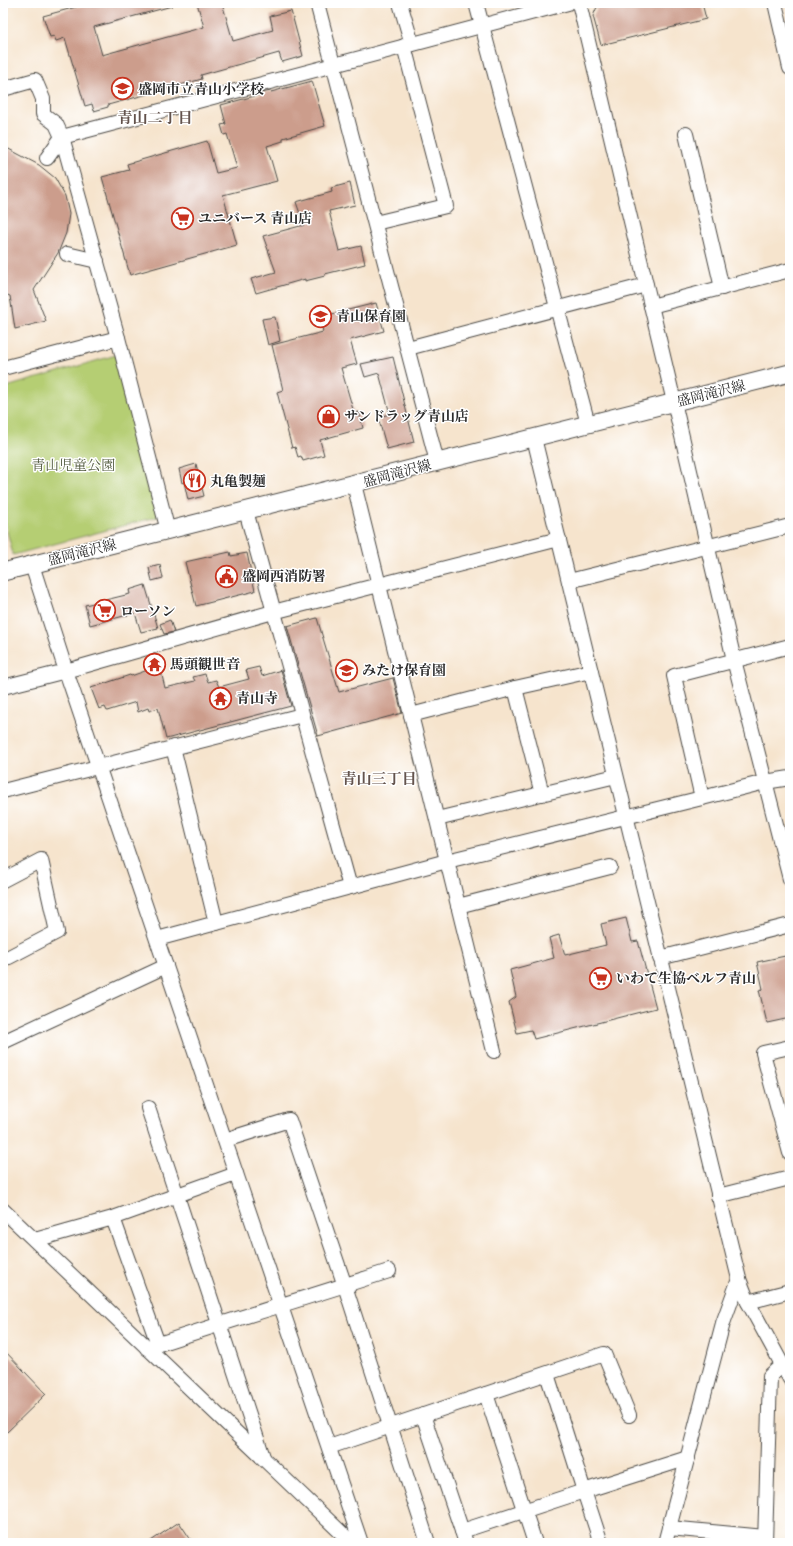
<svg xmlns="http://www.w3.org/2000/svg" width="793" height="1546" viewBox="0 0 793 1546" font-family="'IM FELL English','Noto Serif JP',serif">
<style>
.green{fill:#b5ce73;stroke:#707c4f}
.building{fill:#cc9d8c}
.lines{fill:none;stroke-linecap:round;stroke-linejoin:round}
.minor-casing{stroke:#494743;stroke-width:16}
.major-casing{stroke:#494743;stroke-width:19}
.minor{stroke:#fff;stroke-width:14}
.major{stroke:#fff;stroke-width:17}
.labels{text-anchor:middle;stroke-width:3;stroke-linejoin:round;paint-order:stroke}
.poi-label{font-size:14px;font-weight:bold;fill:#2b2b2b;stroke:#fff;text-anchor:start}
.street-label{font-size:14px;fill:#2b2b2b;stroke:#fff}
.park-label{font-size:14px;fill:#545c41;stroke:#fff}
.neighbourhood-label{font-size:15px;font-weight:bold;fill:#63534d;stroke:#fff}
</style>
<rect width="100%" height="100%" fill="#fff"/>
<filter id="ink" filterUnits="userSpaceOnUse"><feTurbulence type="fractalNoise" baseFrequency=".025" numOctaves="2"/><feDisplacementMap in="SourceGraphic" scale="8" xChannelSelector="R" yChannelSelector="G"/><feConvolveMatrix kernelMatrix="1 2 1 2 8 2 1 2 1" color-interpolation-filters="sRGB"/></filter>
<filter id="wash" filterUnits="userSpaceOnUse"><feTurbulence type="fractalNoise" baseFrequency=".012" numOctaves="4" result="noise"/><feDisplacementMap in="SourceGraphic" scale="16" xChannelSelector="R" yChannelSelector="G"/><feGaussianBlur stdDeviation="0.9" result="paint"/><feColorMatrix in="noise" values="0 0 0 0 0 0 0 0 0 0 0 0 0 0 0 0 0 1.4 0 .05"/><feComposite in="paint" operator="in"/></filter>
<g filter="url(#wash)">
<rect width="100%" height="100%" fill="#f6e4cd"/>
<path class="green" d="M116,355L160,516L13,555L3,515V388Z"/>
<g id="blocks">
<g class="building">
<path d="M91,3H172V6L94,27L102,55L204,27L197,3H222L233,41L273,30L270,16L291,11L303,56L282,62L279,53L201,75L202,79L108,105V107L94,111L92,104L85,106L65,38L56,41L54,36L50,37L43,16Z"/>
<path d="M615,3H702L706,19L601,45L593,16L597,7Z"/>
<path d="M312,81L325,126L283,138V141L267,146L277,181L223,195L237,245L130,275L102,177L129,170L127,164L207,141L216,173L237,168L227,134L224,135L221,125L226,124L221,105L262,94L261,93L271,91V92Z"/>
<path d="M3,146L39,165L55,178L65,196L69,214L66,233L58,253L34,290L46,321L15,329L10,296L3,293Z"/>
<path d="M350,183L355,205L329,211L339,251L361,246L365,264L325,274V276L305,281V279L256,293L251,279L276,272L263,236L304,225L296,202L332,192L331,188Z"/>
<path d="M376,303L384,331L350,340L357,364L341,368L354,413L359,412L363,428L320,440L324,455L303,461L301,456L298,457L295,447L292,448L277,392L283,390L272,345L323,332L320,317Z"/>
<path d="M275,317L280,341L268,345L262,319Z"/>
<path d="M393,357L414,442L387,449L378,417L390,414L379,373L365,377L361,364Z"/>
<path d="M196,464L204,496L188,500L184,482L182,483L179,469Z"/>
<path d="M230,552L231,556L247,553L255,591L196,606L185,562Z"/>
<path d="M160,565L163,578L152,581L149,568Z"/>
<path d="M145,585L158,628L141,632L135,613L90,625L85,605L130,594L129,590Z"/>
<path d="M317,618L339,692L393,678L402,713L318,736L287,626Z"/>
<path d="M170,620L174,632L164,634L160,624Z"/>
<path d="M158,659L165,688L195,681L193,677L205,674L208,682L216,680L219,687L249,679L246,670L259,667L262,676L281,670L291,706L166,739L158,708L149,711L148,708L138,712L136,702L107,711L105,707L99,709L91,688L130,675L131,676L148,670L145,661Z"/>
<path d="M626,918L632,942L638,941L656,1008L534,1039L531,1030L517,1033L509,1002L516,997L510,970L554,958L549,938L559,935L565,955L606,945L601,924Z"/>
<path d="M790,955V1018L767,1023L759,990L763,989L757,962Z"/>
<path d="M3,1349L46,1394L3,1436Z"/>
<path d="M179,1522L193,1543H148Z"/>
</g>
</g>
</g>
<g filter="url(#ink)">
<use href="#blocks" fill-opacity="0" stroke="#494743" stroke-width="1"/>
<g class="lines">
<defs>
<g id="minor">
<path d="M317,3L437,462"/>
<path d="M400,3L412,44"/>
<path d="M476,3L588,424"/>
<path d="M579,3L674,402L734,660L790,879"/>
<path d="M775,3L790,68"/>
<path d="M3,89L35,80L43,99V114L56,124L62,137L118,338L168,531"/>
<path d="M686,134L722,288"/>
<path d="M47,158L62,137L568,3"/>
<path d="M375,223L446,206L404,46"/>
<path d="M67,254L97,261"/>
<path d="M651,306L790,270"/>
<path d="M408,348L646,285"/>
<path d="M3,368L118,338"/>
<path d="M534,438L739,1279L748,1302L790,1379"/>
<path d="M354,484L494,1051"/>
<path d="M246,511L350,887"/>
<path d="M32,565L66,671L361,1543"/>
<path d="M569,581L790,526"/>
<path d="M3,687L66,671L273,612L559,539"/>
<path d="M515,688L591,671"/>
<path d="M411,715L515,688L542,794"/>
<path d="M173,747L216,923"/>
<path d="M3,791L302,715"/>
<path d="M702,798L765,782L790,778"/>
<path d="M437,819L616,776"/>
<path d="M3,880L41,860L57,932L9,957L3,958"/>
<path d="M458,906L610,867"/>
<path d="M157,939L447,861L702,798L674,676L790,646"/>
<path d="M660,958L790,925"/>
<path d="M3,1042L166,966"/>
<path d="M790,1047L763,1053L790,1153"/>
<path d="M148,1108L263,1457"/>
<path d="M225,1140L289,1120L345,1286L428,1543"/>
<path d="M718,1196L790,1178"/>
<path d="M3,1210L352,1543"/>
<path d="M113,1218L236,1174"/>
<path d="M35,1240L113,1218L158,1344"/>
<path d="M748,1302L790,1291"/>
<path d="M147,1348C228,1321 309,1297 389,1271"/>
<path d="M547,1374L584,1491L688,1458"/>
<path d="M486,1394L535,1543"/>
<path d="M423,1415L466,1543"/>
<path d="M329,1447L604,1354L629,1415"/>
<path d="M669,1528L765,1537"/>
<path d="M462,1531L584,1491L601,1543"/>
<path d="M665,1543L723,1323L739,1279"/>
<path d="M765,1543L770,1376L782,1365"/>
</g>
<path id="major" d="M3,572L790,373"/>
</defs>
<use href="#minor" class="minor-casing"/>
<use href="#major" class="major-casing"/>
<use href="#minor" class="minor"/>
<use href="#major" class="major"/>
</g>
</g>
<defs>
<symbol id="school-ring" viewBox="-11 -11 22 22"><circle r="9.5" fill="#fff" stroke="#c8321e" stroke-width="1.5"/><path d="M0-5L7-2L0 1L-7-2ZM-4 1L0 2.5L4 1V4Q0 6-4 4Z" fill="#c8321e"/></symbol>
<symbol id="supermarket-ring" viewBox="-11 -11 22 22"><circle r="9.5" fill="#fff" stroke="#c8321e" stroke-width="1.5"/><path d="M-6-5.5h2.5l.6 2H6L4.5 2H-2.5L-4.4-4H-6ZM-1.5 3.2a1.3 1.3 0 1 0 .1 0ZM3 3.2a1.3 1.3 0 1 0 .1 0Z" fill="#c8321e"/></symbol>
<symbol id="shop-ring" viewBox="-11 -11 22 22"><circle r="9.5" fill="#fff" stroke="#c8321e" stroke-width="1.5"/><path d="M-5-2.5h2.3a2.7 3.5 0 0 1 5.4 0H5L5.5 6h-11ZM-1.5-2.5h3a1.5 2.3 0 0 0-3 0Z" fill="#c8321e"/></symbol>
<symbol id="restaurant-ring" viewBox="-11 -11 22 22"><circle r="9.5" fill="#fff" stroke="#c8321e" stroke-width="1.5"/><path d="M-5-6h1v4h1v-4h1v4h1v-4h1v5L-1.5 .5V6h-2V.5L-5-1ZM5-6V6H3V1.5H1.5Q1.5-4 5-6Z" fill="#c8321e"/></symbol>
<symbol id="civic-ring" viewBox="-11 -11 22 22"><circle r="9.5" fill="#fff" stroke="#c8321e" stroke-width="1.5"/><path d="M-.6-6.5H3V-4.5H.6V-3L4-1V1h2V6H-6V1h2V-1L-.6-3ZM-1.2 2.5V6h2.4V2.5Z" fill="#c8321e"/></symbol>
<symbol id="temple-ring" viewBox="-11 -11 22 22"><circle r="9.5" fill="#fff" stroke="#c8321e" stroke-width="1.5"/><path d="M0-6L5-2H3V0L6.5 2.5H4V6H1.5V3h-3V6H-4V2.5H-6.5L-3 0V-2H-5Z" fill="#c8321e"/></symbol>
</defs>
<g fill-rule="evenodd">
<use href="#school-ring" x="110" y="76" width="25" height="25"/>
<use href="#supermarket-ring" x="170" y="206" width="25" height="25"/>
<use href="#school-ring" x="308" y="304" width="25" height="25"/>
<use href="#shop-ring" x="316" y="404" width="25" height="25"/>
<use href="#restaurant-ring" x="182" y="468" width="25" height="25"/>
<use href="#civic-ring" x="214" y="564" width="25" height="25"/>
<use href="#supermarket-ring" x="92" y="598" width="25" height="25"/>
<use href="#temple-ring" x="142" y="652" width="25" height="25"/>
<use href="#school-ring" x="334" y="658" width="25" height="25"/>
<use href="#temple-ring" x="208" y="686" width="25" height="25"/>
<use href="#supermarket-ring" x="588" y="966" width="25" height="25"/>
</g>
<g class="labels">
<g class="poi-label">
<text x="138" y="94">盛岡市立青山小学校</text>
<text x="198" y="223">ユニバース 青山店</text>
<text x="336" y="321">青山保育園</text>
<text x="344" y="421">サンドラッグ青山店</text>
<text x="210" y="486">丸亀製麺</text>
<text x="242" y="581">盛岡西消防署</text>
<text x="120" y="616">ローソン</text>
<text x="170" y="669">馬頭観世音</text>
<text x="362" y="675">みたけ保育園</text>
<text x="236" y="703">青山寺</text>
<text x="616" y="983">いわて生協ベルフ青山</text>
</g>
<g class="street-label">
<text transform="translate(711 393) rotate(-14)" y="5">盛岡滝沢線</text>
<text transform="translate(397 473) rotate(-15)" y="5">盛岡滝沢線</text>
<text transform="translate(82 552) rotate(-14)" y="5">盛岡滝沢線</text>
</g>
<g class="park-label">
<text x="73" y="470">青山児童公園</text>
</g>
<g class="neighbourhood-label">
<text x="155" y="123">青山二丁目</text>
<text x="379" y="784">青山三丁目</text>
</g>
</g>
<rect width="793" height="1546" fill="none" stroke="#fff" stroke-width="16"/>
</svg>
